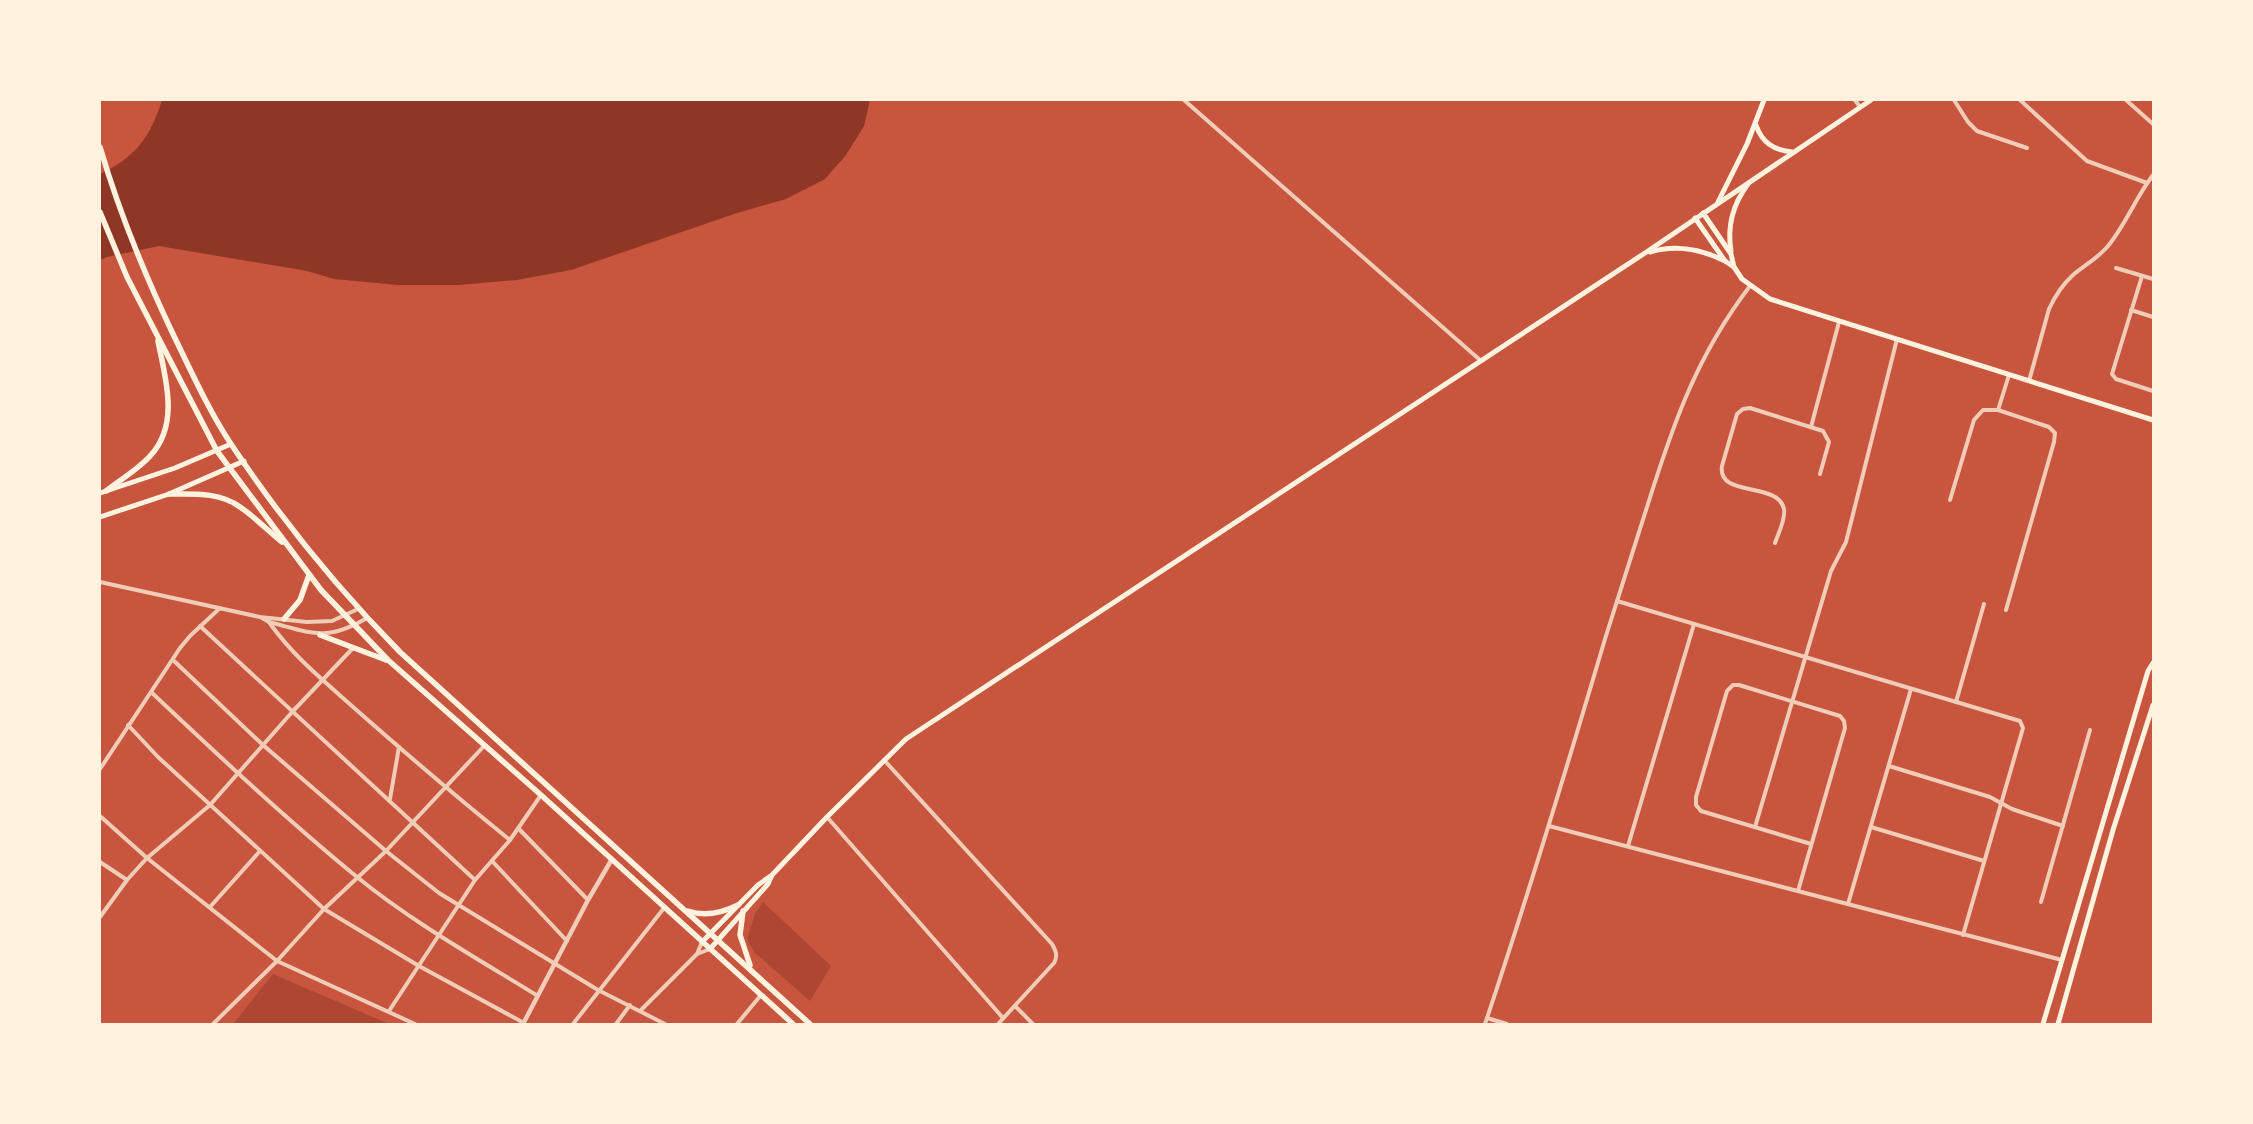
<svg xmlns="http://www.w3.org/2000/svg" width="2253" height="1124" viewBox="0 0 2253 1124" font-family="'Titillium Web',sans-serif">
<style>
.green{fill:#ae4732}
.water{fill:#8f3625}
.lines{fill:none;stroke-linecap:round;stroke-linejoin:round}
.minor{stroke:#f1ccb7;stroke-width:4}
.tertiary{stroke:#f1ccb7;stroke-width:4.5}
.secondary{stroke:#fff3e0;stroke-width:5}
.primary{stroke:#fff3e0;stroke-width:5.5}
</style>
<rect width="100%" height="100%" fill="#c8553d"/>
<g class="green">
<path d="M763,902L831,966L810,1001L754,952L747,939L755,914Z"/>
<path d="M273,974L389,1024H233Z"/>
</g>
<path class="water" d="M162,100H870L864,126L846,155L825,179L786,199L737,213L571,270L517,280L458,285H398L334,279L307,271L159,246L107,257L100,260V174C135,158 151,136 162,100Z"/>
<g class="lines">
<g class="minor">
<path d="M1184,100L1480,360"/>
<path d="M1855,100L1860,107"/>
<path d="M1954,100L1968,122L1977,131L2027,148"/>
<path d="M2020,100L2087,161L2147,183"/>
<path d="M2126,100L2153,124"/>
<path d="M2116,268L2153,279"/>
<path d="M2142,276L2112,374L2116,379L2153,391"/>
<path d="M2131,310L2153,317"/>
<path d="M2029,381L2049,309C2055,296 2062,285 2073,275C2085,265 2098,258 2108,246C2126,224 2136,197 2153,175"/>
<path d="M1998,410L2009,375"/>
<path d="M1811,427L1839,322"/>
<path d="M1950,500L1974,420L1983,410H1998L2049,427L2055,433L2054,442L2006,610"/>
<path d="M1775,543C1778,534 1786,519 1784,509C1778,481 1717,498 1722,466L1737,414L1743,409L1750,408L1823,431L1829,442L1820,474"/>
<path d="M100,582L260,617L307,622L332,621L358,609"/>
<path d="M1617,601L2020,721L2023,728L1963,935"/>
<path d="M262,618L269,622C312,633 326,642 367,618"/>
<path d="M269,622C294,658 329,685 361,714C410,757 459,799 510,840"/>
<path d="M200,626L475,880"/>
<path d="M173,660L263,745L386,851L439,893L598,990L665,1024"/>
<path d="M151,692C218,755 286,819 357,877C412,922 478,959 538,996"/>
<path d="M1956,702L1984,604"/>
<path d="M128,725L158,757L324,909L419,966L524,1023"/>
<path d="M884,760L1052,944C1056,951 1058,956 1054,963L998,1024"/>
<path d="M1889,766L1990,797L2012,809L2063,826"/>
<path d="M100,769L180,648L190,636L220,608"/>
<path d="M390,799L399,747"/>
<path d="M100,816L147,858L277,961L415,1024"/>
<path d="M827,817L1003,1018"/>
<path d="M1549,826L2062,960"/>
<path d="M1755,827L1831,571L1846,542L1897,339"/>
<path d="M1871,827L1984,861"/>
<path d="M519,829L588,900"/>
<path d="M1628,846L1694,624"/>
<path d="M492,861L567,941"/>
<path d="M100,862L127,880"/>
<path d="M1798,891L1845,728L1844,721L1840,716L1739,685H1733L1727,691L1696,797V805L1701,811L1811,844"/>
<path d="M2041,902L2090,730"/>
<path d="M1848,904L1911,689"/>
<path d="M210,907L260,851"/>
<path d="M100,917L127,880L147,858L210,805L293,711L353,648"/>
<path d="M697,954L710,949"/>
<path d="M1015,1006L1033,1024"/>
<path d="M389,1011L475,880L510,840L541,795"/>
<path d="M640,1011L697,954L702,942"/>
<path d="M1487,1018L1507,1024"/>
<path d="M213,1024L277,961L324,909L386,851L484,746"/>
<path d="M573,1024L664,908"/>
<path d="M616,1024L630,1005"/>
<path d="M737,1024L761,995"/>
<path d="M1485,1024C1528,896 1567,767 1605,639C1619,594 1633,551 1647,507C1673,424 1697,355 1750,286"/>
</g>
<path class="tertiary" d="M523,1024L588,900L612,859"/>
<g class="secondary">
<path d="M1756,125C1762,143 1774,150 1792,152"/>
<path d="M1718,202L1747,144L1764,100"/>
<path d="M1703,213L1731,254L1734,267L1742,279L1770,299L2153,420"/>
<path d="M1695,218L1725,261L1734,267"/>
<path d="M1731,251C1727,227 1733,204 1748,184"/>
<path d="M1650,252C1676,244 1701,249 1725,261"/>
<path d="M100,493L175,468L231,444"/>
<path d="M100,517L169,494L244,461"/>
<path d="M702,942L758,885L772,875L827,817L906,739L1645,253L1871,100"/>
<path d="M710,949L768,884L772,875"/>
<path d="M2043,1024L2148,671L2153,663"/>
<path d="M2058,1024L2113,830L2153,705"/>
</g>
<g class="primary">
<path d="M100,147C119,212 144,273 173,334C191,371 208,409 231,444C281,519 337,588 400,652L810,1024"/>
<path d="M100,212L127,277L217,451L321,590L388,660L541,795L793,1024"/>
<path d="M106,491C121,479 139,469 151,455C180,423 165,377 158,341"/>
<path d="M169,494C193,494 220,492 240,507C255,517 268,531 282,542"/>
<path d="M284,619L300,600L309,575"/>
<path d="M320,635L386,660"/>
<path d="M688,911C706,917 722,913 738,905"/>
<path d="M743,911L740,935L750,965"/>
</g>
</g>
<rect width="2253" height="1124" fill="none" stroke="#fff3e0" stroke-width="202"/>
</svg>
